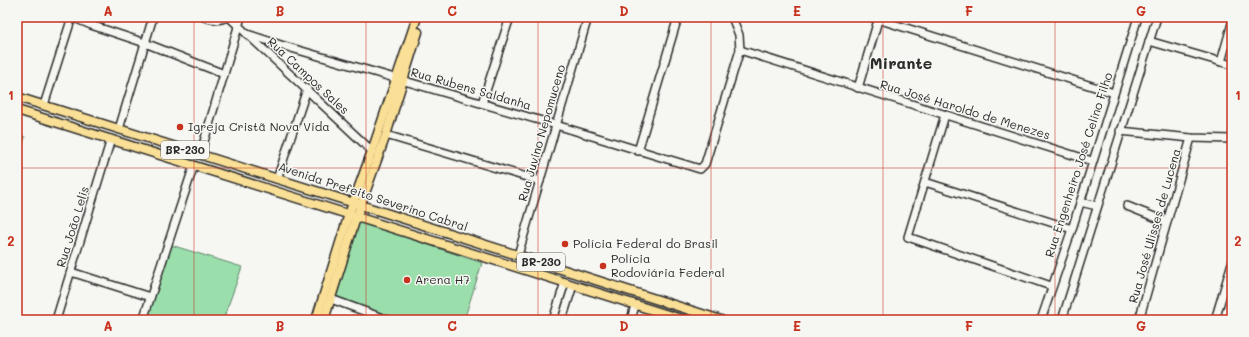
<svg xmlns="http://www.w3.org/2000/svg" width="1249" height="337" viewBox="0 0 1249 337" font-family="Mali,sans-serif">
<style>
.green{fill:#9adfab;stroke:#62856b}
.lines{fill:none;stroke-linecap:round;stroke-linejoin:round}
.minor-casing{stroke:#2b2b2b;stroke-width:10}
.major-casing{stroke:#2b2b2b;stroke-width:11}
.minor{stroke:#f6f6f2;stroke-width:7}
.major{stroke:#fadf96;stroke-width:8}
.grid{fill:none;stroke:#c8321e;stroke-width:1;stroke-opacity:0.55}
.poi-dot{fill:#c8321e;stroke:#f6f6f2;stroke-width:1.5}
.labels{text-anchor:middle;stroke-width:3;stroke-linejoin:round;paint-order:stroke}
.shield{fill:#f6f6f2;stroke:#686867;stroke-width:1}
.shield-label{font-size:11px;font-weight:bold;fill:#2b2b2b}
.street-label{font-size:12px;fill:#2b2b2b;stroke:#f6f6f2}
.poi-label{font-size:12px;fill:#2b2b2b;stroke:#f6f6f2;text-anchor:start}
.district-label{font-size:16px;font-weight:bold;fill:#2b2b2b;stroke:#f6f6f2}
.neatline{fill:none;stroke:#c8321e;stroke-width:1.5}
.grid-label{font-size:13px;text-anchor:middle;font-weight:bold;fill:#c8321e}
</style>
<rect width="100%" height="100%" fill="#f6f6f2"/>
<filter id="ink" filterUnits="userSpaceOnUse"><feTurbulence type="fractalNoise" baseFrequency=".025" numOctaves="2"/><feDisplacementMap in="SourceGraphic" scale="8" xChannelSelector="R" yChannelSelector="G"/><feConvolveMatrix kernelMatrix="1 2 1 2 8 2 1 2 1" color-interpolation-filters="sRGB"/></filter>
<g filter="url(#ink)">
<g class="green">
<path d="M17,134L25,137L17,163Z"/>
<path d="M358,221L482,263L464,320H398L333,297Z"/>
<path d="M171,245L242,267L223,320H147Z"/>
</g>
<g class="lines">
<defs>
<g id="minor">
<path d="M72,17L91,25L145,43L224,74"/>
<path d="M204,17C213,20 219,21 228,17"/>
<path d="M229,17L372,151"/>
<path d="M871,17L1114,93"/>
<path d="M247,34L281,45L556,125L700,169L705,164L740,50L739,35L732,17"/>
<path d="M1149,41L1232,65"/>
<path d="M740,50L1092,161"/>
<path d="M1221,62L1232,23"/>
<path d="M858,88L879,17"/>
<path d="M482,103L510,17"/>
<path d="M44,105L72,17"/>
<path d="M945,115L908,237L1051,286"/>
<path d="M119,129L153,17"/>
<path d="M1120,131L1191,138L1232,139"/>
<path d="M386,135L540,181"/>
<path d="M638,151L678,17"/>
<path d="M200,155L241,17"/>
<path d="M277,179L307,89"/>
<path d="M925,182L1072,229"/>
<path d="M1080,202L1097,206"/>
<path d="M1127,206L1167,222"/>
<path d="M518,255L588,17"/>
<path d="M71,272L150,297"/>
<path d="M331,299L388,320"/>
<path d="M56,320L111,139"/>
<path d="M143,320L194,165"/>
<path d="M553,320L565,282"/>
<path d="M562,320L573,285"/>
<path d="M631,320L635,305"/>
<path d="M1041,320L1072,229L1138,17"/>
<path d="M1062,320L1157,17"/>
<path d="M1139,320L1191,138"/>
<path d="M1215,320L1232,263"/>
</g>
<g id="major">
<path d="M17,97L370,208L721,320"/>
<path d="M17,110L684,320"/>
<path d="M316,320L349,214L372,151L417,17"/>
<path d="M324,320L355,221L386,135L418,32"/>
</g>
</defs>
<use href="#minor" class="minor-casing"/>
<use href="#major" class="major-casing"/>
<use href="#minor" class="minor"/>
<use href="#major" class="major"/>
</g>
</g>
<path class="grid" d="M194,17V320M366,17V320M538,17V320M711,17V320M883,17V320M1055,17V320M17,168H1232"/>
<g class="poi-dot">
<circle cx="180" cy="127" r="4"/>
<circle cx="565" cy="244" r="4"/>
<circle cx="603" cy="266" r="4"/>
<circle cx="407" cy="280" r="4"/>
</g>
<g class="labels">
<g class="shield">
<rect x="161" y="141" width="48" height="18" rx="3"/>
<rect x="517" y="253" width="48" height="18" rx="3"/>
</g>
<g class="shield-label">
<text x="185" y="154">BR-230</text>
<text x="541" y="266">BR-230</text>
</g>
<g class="street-label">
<text transform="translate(308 76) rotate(43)" y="4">Rua Campos Sales</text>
<text transform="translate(471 89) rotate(16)" y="4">Rua Rubens Saldanha</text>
<text transform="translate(965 110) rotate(17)" y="4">Rua José Haroldo de Menezes</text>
<text transform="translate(542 133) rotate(-74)" y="4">Rua Juvino Nepomuceno</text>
<text transform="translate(1079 165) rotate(-72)" y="4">Rua Engenheiro José Celino Filho</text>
<text transform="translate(373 197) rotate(18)" y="4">Avenida Prefeito Severino Cabral</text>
<text transform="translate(1155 226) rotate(-74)" y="4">Rua José Ulisses de Lucena</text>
<text transform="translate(73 227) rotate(-73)" y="4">Rua João Lelis</text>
</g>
<g class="poi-label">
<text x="188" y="131">Igreja Cristã Nova Vida</text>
<text x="573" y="248">Polícia Federal do Brasil</text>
<text x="611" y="263">Polícia<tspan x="611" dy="14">Rodoviária Federal</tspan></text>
<text x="415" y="284">Arena H7</text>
</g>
<g class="district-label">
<text x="901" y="69">Mirante</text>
</g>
</g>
<rect width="1249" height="337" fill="none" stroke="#f6f6f2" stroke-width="44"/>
<rect x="22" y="22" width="1205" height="293" class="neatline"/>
<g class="grid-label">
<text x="108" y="16">A</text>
<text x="280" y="16">B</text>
<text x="452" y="16">C</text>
<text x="624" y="16">D</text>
<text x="797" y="16">E</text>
<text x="969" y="16">F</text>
<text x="1141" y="16">G</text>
<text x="11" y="100">1</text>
<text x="1238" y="100">1</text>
<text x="11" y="246">2</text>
<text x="1238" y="246">2</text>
<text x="108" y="331">A</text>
<text x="280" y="331">B</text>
<text x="452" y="331">C</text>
<text x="624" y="331">D</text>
<text x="797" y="331">E</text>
<text x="969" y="331">F</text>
<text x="1141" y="331">G</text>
</g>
</svg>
